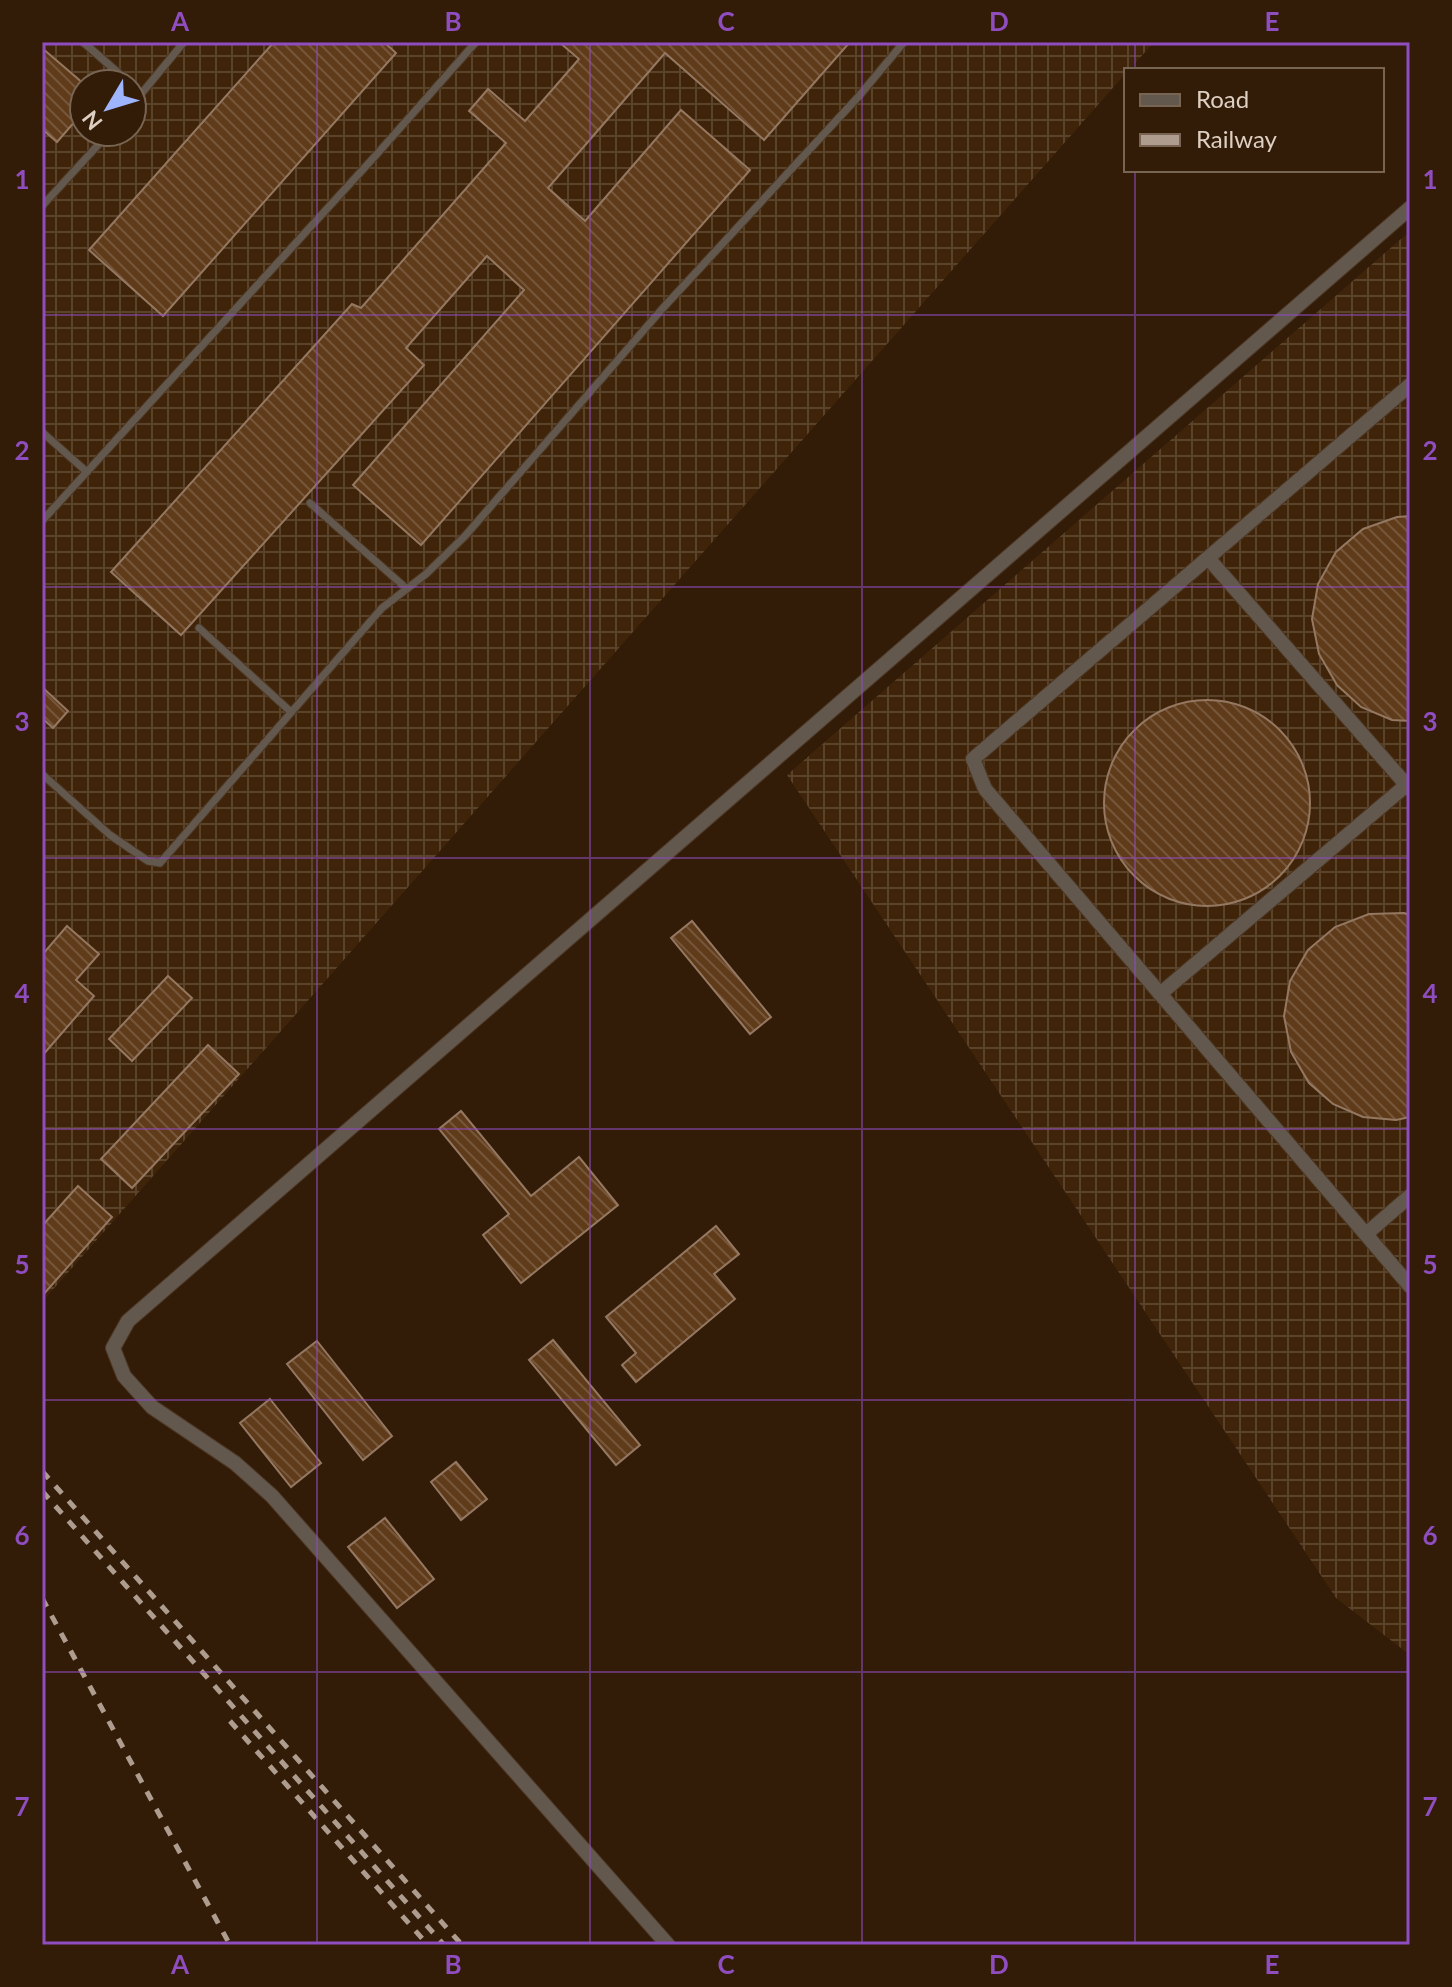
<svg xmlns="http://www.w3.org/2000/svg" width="1452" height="1987" viewBox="0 0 1452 1987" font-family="Lato,sans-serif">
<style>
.industrial{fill:url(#industrial-grid);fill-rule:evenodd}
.building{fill:url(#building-back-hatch);stroke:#947862;stroke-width:2}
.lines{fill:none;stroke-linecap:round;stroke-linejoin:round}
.service-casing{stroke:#4e3926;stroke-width:9}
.minor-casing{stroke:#4e3926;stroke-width:16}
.service{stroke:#63584e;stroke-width:7}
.minor{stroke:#63584e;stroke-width:14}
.rail{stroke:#ae9d8f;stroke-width:5;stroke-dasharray:10 10;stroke-linecap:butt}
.grid{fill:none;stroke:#8f4dc0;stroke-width:2;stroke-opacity:0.55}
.neatline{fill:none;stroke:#8f4dc0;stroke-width:3}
.grid-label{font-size:26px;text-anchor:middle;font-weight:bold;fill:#8f4dc0}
</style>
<defs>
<pattern id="industrial-grid" width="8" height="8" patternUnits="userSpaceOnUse" patternTransform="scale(2)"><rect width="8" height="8" fill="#3f2409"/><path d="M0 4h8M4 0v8" fill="none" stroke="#5a432b"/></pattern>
<pattern id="building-back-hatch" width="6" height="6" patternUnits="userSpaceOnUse" patternTransform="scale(2)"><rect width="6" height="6" fill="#5f3b1a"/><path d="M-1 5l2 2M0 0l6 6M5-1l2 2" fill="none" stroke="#76563a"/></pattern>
</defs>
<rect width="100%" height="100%" fill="#321c08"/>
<g class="industrial">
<path d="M42,42H1154L1129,70H1126V73L42,1302ZM84,84H132V132H84Z"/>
<path d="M1410,231V1655L1336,1598L787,775Z"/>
</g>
<g class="building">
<path d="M274,42H384L396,53L163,316L89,250Z"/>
<path d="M559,42H850L764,140L665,53L548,188L585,221L681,110L750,170L421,545L353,485L524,290L487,256L406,348L424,365L181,635L111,572L352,304L361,308L506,143L469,111L488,89L525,121L579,59Z"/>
<path d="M42,48L84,84V111L57,142L42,129Z"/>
<path d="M1410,516V721L1392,720L1361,707L1337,685L1319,654L1312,619L1318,584L1336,552L1363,529L1397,517Z"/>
<path d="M42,687L68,711L53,728L42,718Z"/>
<circle cx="1207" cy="803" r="103"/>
<path d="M1404,913L1410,915V1117L1396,1120L1363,1117L1333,1104L1309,1083L1291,1052L1284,1016L1290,981L1308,950L1335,927L1369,914Z"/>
<path d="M692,921L771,1017L750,1034L671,938Z"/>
<path d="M67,926L99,954L76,980L94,996L42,1056V955Z"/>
<path d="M168,976L192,998L132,1061L109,1039Z"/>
<path d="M208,1045L239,1074L132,1188L101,1159Z"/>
<path d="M461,1111L531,1196L579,1157L618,1205L521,1283L483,1235L509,1214L439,1129Z"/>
<path d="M78,1186L112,1217L42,1296V1226Z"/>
<path d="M716,1226L739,1254L714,1274L735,1299L636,1382L622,1365L636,1353L606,1317Z"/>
<path d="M553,1340L640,1445L616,1465L529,1360Z"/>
<path d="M317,1341L392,1436L363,1460L287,1364Z"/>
<path d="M270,1399L321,1463L291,1487L240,1423Z"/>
<path d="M456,1462L487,1499L461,1520L431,1482Z"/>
<path d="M385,1518L434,1579L397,1608L348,1547Z"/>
</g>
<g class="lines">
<defs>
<g id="service">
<path d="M83,42L131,84"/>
<path d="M132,105L184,42"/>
<path d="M42,206L110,132"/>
<path d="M42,432L87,472"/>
<path d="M310,503L407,589"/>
<path d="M42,521L377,154L476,42"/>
<path d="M199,628L291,712"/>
<path d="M42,774L110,835L148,861L160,863L382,608L426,574L465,536L663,308L859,96L904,42"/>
</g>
<g id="minor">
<path d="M1410,385L973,759L985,789L1410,1286"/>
<path d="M1208,558L1410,789"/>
<path d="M1160,994L1410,782"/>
<path d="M1366,1234L1410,1196"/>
<path d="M668,1945L272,1496L235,1463L152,1407L124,1376L113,1348L128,1321L1410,208"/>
</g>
</defs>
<use href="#service" class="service-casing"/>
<use href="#minor" class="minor-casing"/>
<use href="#service" class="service"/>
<use href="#minor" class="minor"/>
<g class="rail">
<path d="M42,1471L462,1945"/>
<path d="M42,1491L444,1945"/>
<path d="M42,1598L230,1945"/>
<path d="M230,1721L428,1945"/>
</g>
</g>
<path class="grid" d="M317,42V1945M590,42V1945M862,42V1945M1135,42V70M1135,170V1945M42,315H1410M42,587H1410M42,858H1410M42,1129H1410M42,1400H1410M42,1672H1410"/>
<rect width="1452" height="1987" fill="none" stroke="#321c08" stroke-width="88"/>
<rect x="1124" y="68" width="260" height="104" fill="#321c08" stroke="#776453" stroke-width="2"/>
<rect x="1140" y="94" width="40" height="12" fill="#63584e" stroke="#776453" stroke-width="2"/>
<text x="1196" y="108" font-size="24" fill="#decfc3">Road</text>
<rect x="1140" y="134" width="40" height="12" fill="#ae9d8f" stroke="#776453" stroke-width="2"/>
<text x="1196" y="148" font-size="24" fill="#decfc3">Railway</text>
<g transform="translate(108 108) rotate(232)"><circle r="38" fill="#321c08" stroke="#776453" stroke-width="2"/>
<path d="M0-6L14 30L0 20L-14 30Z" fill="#9eb4fd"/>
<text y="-12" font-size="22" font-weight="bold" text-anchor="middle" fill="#decfc3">N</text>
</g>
<rect x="44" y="44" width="1364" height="1899" class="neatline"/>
<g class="grid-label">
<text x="180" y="31">A</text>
<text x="453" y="31">B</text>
<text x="726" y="31">C</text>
<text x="999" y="31">D</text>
<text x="1272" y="31">E</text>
<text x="22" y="189">1</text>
<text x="1430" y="189">1</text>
<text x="22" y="460">2</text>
<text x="1430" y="460">2</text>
<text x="22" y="731">3</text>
<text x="1430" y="731">3</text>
<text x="22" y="1003">4</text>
<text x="1430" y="1003">4</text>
<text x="22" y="1274">5</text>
<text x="1430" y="1274">5</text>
<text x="22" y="1545">6</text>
<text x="1430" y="1545">6</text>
<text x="22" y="1816">7</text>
<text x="1430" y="1816">7</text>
<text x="180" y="1974">A</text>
<text x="453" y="1974">B</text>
<text x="726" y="1974">C</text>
<text x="999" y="1974">D</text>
<text x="1272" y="1974">E</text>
</g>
</svg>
